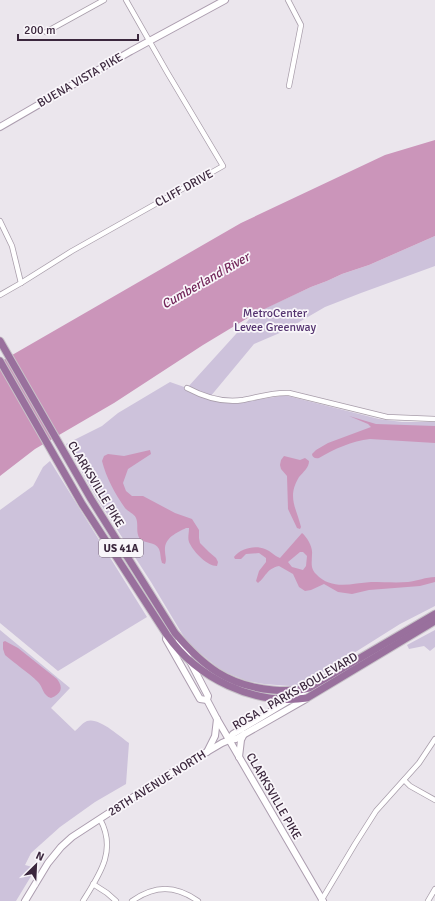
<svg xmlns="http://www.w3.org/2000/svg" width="435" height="901" viewBox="0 0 435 901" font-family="Signika,sans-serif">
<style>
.green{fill:#cdc2db}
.water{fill:#cb95ba;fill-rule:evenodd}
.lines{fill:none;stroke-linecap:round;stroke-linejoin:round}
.street-casing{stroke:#a89daa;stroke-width:6}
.secondary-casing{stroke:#ac9daf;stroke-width:8}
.primary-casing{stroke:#c8c3c9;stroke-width:9}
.street{stroke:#fff;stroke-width:4.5}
.secondary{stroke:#fff;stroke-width:6}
.primary{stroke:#99709d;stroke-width:7}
.labels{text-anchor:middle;stroke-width:3.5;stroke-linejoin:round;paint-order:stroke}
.shield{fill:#f9f6fa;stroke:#746576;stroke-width:1}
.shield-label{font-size:11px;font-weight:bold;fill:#3b273d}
.street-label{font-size:12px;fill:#3b273d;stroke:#f9f6fa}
.park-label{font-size:12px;fill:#553570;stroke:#f9f6fa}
.water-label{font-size:13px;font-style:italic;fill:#73275a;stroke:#f9f6fa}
</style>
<rect width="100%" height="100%" fill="#ebe6ed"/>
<g class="green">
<path d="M435,236V266L361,293L325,307L282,332L254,344L210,397L237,403L281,396H288L379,419L402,422H435V606L400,624L303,685L290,686L264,684L247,681L227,673L217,667L191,646L187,642L151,582L98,500L66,444L102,426L118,413L170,382L187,388L255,313L311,287L327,281L342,274L369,265Z"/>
<path d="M50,461L147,617L58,671L0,623V510L33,486L43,467Z"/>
<path d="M0,630L70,688L51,708L75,731C79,728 82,723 87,721C99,717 119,736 129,743L126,784L95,802L60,827L31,853L25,865L36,868L16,901H0Z"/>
<path d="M435,630V647L430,651L424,646L409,649L407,645Z"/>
</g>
<g class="water">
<path d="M435,140V236L369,265L342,274L327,281L311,287L256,313L203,345L114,403L35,449L0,476V362L241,223L385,155Z"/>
<path d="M349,416L376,424L435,426V443L370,439C352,441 334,449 319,458C315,459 312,457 312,454L316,450L328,443L371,427L368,424Z"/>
<path d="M150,450L151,454L128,469L123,483L126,491L132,496H143L175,513L192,519L199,530V538L200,543L209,552L216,558L218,562L217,566C207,566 194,552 190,544C187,539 189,534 189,528H186C176,533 164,538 165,551C165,556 167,559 165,564L162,563C160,558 161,553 159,549C155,541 145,544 140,539C135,532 139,525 136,518C134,513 128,512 125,508C115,494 106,477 102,461L104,456L108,454L124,456Z"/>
<path d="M284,456L300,460L305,458L309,461C309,468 303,472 299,477C287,497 296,507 301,527L300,529L297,528L288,509L287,476L281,469L280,465L281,460Z"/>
<path d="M302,533C307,537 313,547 312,554C312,562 310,568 316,574C332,591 352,583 371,582C384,582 396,583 408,582C417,581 426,577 435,577V582L420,586L369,590L352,594L338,592L324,584L311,590L305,591L299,587L293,574L279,566C266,569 266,577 258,583L256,581L259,571L266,562V558L259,553L246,554L241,559H235L234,557C241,548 255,545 265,549C271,551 274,556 280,558ZM300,552H303L307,556L306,566L303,570L292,567L288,562Z"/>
<path d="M5,641L18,648L57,679C64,688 61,694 51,698C43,696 43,687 38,682C28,672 15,664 5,655L3,649V642Z"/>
</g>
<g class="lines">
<defs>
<g id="street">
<path d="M288,0L301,25L289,86"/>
<path d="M46,32L104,0"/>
<path d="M0,221L12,246L21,283"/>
<path d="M0,295L21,283L72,251L223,166L167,72L126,0"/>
<path d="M187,388C204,397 224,403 243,400C259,397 273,392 289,393L387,417L435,419"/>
<path d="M404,780L410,786L435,800"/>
<path d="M93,884L107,893L116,901"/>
<path d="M83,901C100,874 117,850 100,819"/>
<path d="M132,901C155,885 175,885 198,901"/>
<path d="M321,901L355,844L376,811L419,763L435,739"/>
<path d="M428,901L435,889"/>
</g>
<g id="secondary">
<path d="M0,127L131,51L225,0"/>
<path d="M167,635L166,639L200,699L207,700"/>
<path d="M179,640L208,696L207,700L217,719L323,901"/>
<path d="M229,740L233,734L308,689"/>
<path d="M207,752L215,736L217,719"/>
<path d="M239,757L241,740L244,734"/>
<path d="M25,901L48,863L61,847L72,837L161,779L222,743L229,740L236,739L306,699"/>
</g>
<g id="primary">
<path d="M0,341L91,499L175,633C203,666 228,686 273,690C285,691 297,691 309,688L435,614"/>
<path d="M0,361L82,504L167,635C197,678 254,706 307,698L435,621"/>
</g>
</defs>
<use href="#street" class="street-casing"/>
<use href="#secondary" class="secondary-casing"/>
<use href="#primary" class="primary-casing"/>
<use href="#street" class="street"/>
<use href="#secondary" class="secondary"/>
<use href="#primary" class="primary"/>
</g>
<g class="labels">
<rect class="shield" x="99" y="539" width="44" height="18" rx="3"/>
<g class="shield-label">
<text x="121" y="552">US 41A</text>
</g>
<g class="street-label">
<text transform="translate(80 80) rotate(-30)" y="4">BUENA VISTA PIKE</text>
<text transform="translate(184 188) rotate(-29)" y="4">CLIFF DRIVE</text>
<text transform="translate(96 484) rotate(59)" y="4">CLARKSVILLE PIKE</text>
<text transform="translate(295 691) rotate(-30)" y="4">ROSA L PARKS BOULEVARD</text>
<text transform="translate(157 783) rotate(-32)" y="4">28TH AVENUE NORTH</text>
<text transform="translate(274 796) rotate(60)" y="4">CLARKSVILLE PIKE</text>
</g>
<g class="park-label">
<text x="275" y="317">MetroCenter<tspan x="275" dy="14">Levee Greenway</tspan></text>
</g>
<g class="water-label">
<text transform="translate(205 280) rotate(-30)" y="5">Cumberland River</text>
</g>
</g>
<g transform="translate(36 865) rotate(24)" stroke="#f9f6fa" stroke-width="3" paint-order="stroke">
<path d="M0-3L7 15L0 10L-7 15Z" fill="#3b273d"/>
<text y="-6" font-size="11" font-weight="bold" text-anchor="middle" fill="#3b273d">N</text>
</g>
<path d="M18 34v6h120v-6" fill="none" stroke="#3b273d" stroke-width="2"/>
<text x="24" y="34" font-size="12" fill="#3b273d" stroke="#f9f6fa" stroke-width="3" paint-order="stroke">200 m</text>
</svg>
